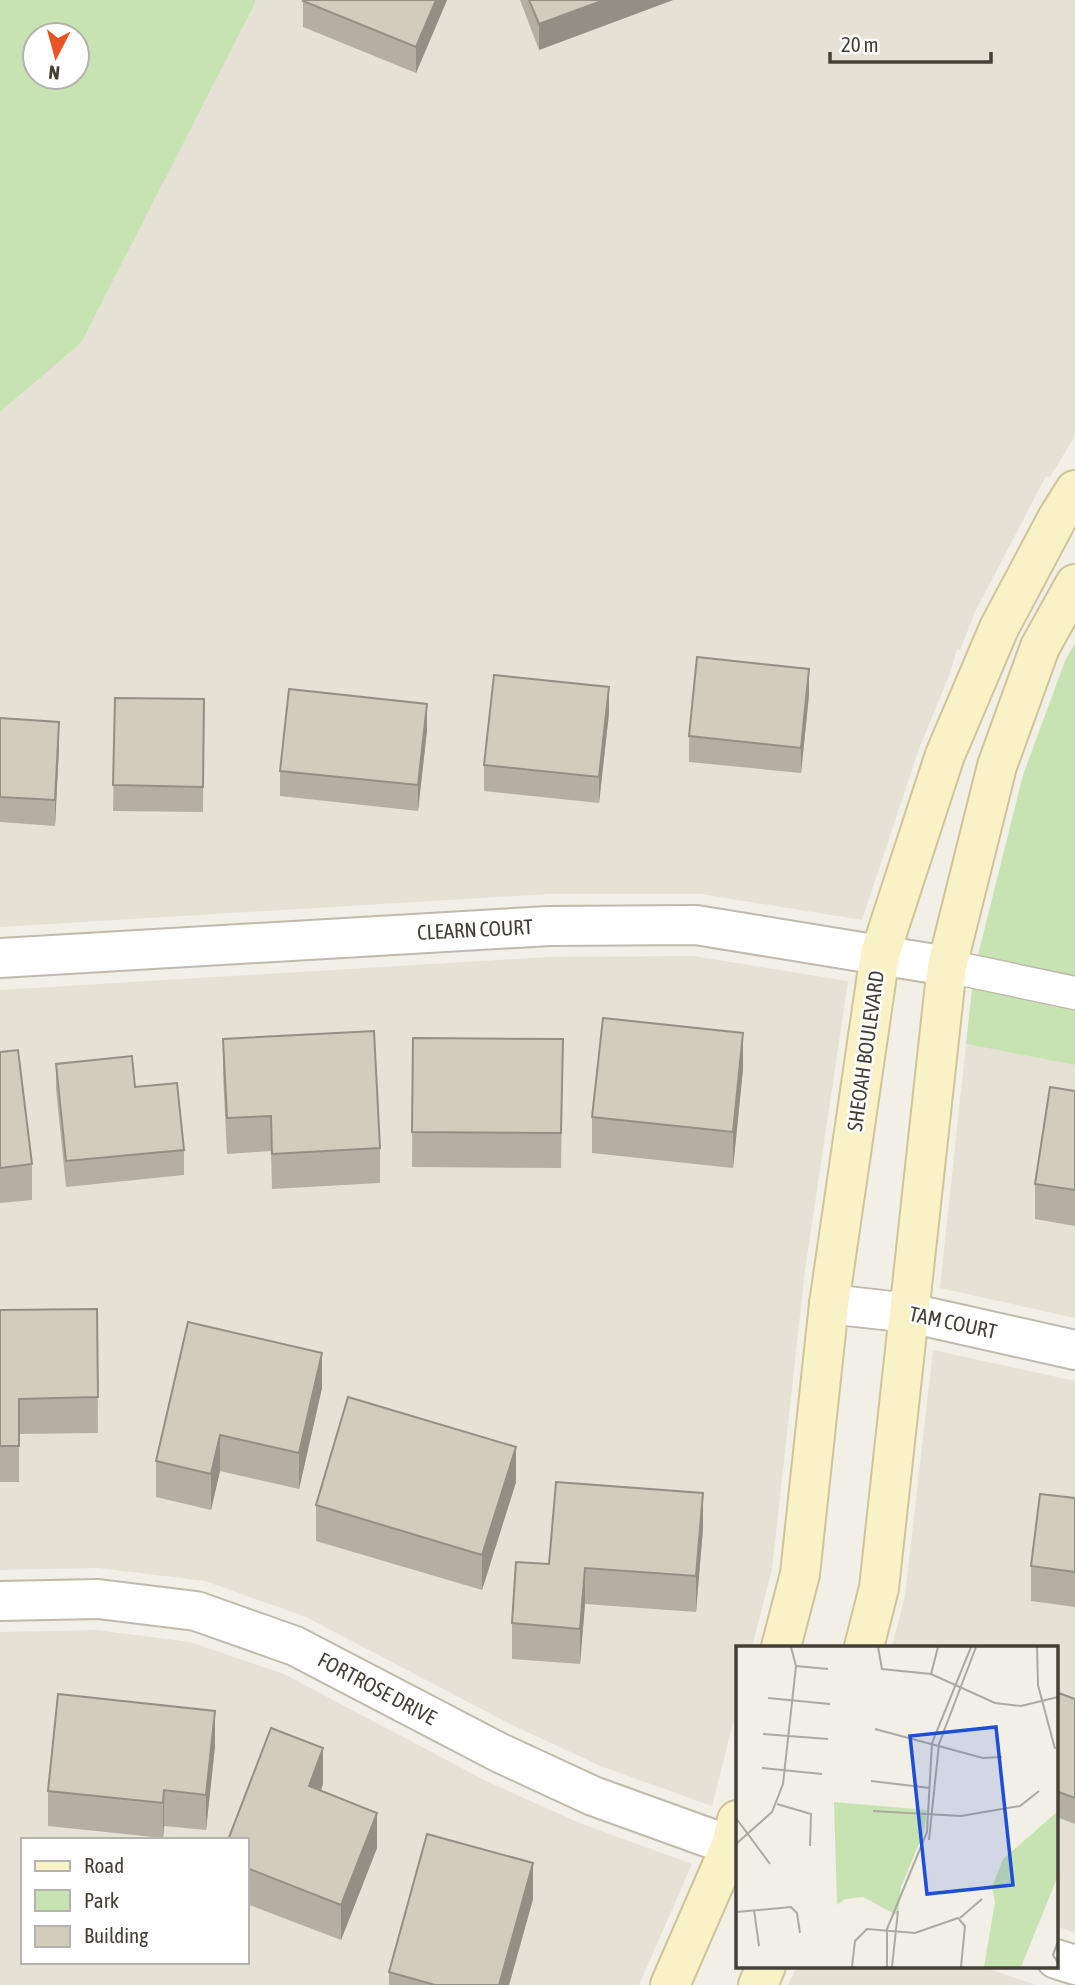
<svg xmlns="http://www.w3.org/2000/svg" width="1075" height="1985" viewBox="0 0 1075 1985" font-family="'Asap Condensed',sans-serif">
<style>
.residential{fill:#e5e1d5;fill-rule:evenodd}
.green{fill:#c8e3b2;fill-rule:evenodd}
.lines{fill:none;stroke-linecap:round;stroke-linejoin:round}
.lane-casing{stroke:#bfbaac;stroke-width:35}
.street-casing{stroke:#bfbaac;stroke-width:42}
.secondary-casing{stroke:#cec499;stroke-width:42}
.lane{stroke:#fff;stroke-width:32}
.street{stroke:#fff;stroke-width:38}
.secondary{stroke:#faf2c7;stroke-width:38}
.wall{fill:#b5afa2}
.shaded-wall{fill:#938f84}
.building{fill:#d2ccbc;stroke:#938f84;stroke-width:2}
.labels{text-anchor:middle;stroke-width:5;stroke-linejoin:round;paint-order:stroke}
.street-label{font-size:21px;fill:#444036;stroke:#fff}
.inset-road{fill:none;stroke:#aca9a0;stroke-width:2}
.view{fill:#1d4ed8;fill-opacity:0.15;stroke:#1d4ed8;stroke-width:3.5}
.inset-edge{fill:none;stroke:#444036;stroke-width:3.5}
</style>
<rect width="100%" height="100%" fill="#f2efe6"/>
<g class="residential">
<path d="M255,0H1075V436L1050,477L1046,476L975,612L960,650L957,649L949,676L920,746L862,920L701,894H549L0,927V412L81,343Z"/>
<path d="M693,956L848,981L805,1270L772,1569L752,1647H737V1707L712,1806L603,1767L512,1725L306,1617L205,1581L98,1568L0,1570V990L549,957Z"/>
<path d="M966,1044L1075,1065V1318L940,1288Z"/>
<path d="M933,1350L1075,1381V1933L1056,1926V1647H892L905,1596Z"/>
<path d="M96,1630L190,1642L284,1674L488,1782L582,1824L692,1864L639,1985H0V1632ZM23,1840H247V1962H23Z"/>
<path d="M797,1966H980L1036,1985H788Z"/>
</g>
<g class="green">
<path d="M0,0H255V3L81,343L0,412ZM35,35H77V77H35Z"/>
<path d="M1075,643V1065L966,1044L974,971L1023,775L1065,661Z"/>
</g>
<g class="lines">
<defs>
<path id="lane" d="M947,966L1075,993"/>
<g id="street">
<path d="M0,958L549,926L696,925L947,966"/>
<path d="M829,1304L910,1313L1075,1350"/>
<path d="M0,1601L98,1599L196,1611L295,1646L500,1753L593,1796L737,1848"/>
<path d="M1056,1959L1075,1965"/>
</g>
<g id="secondary">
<path d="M781,1647L800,1574L829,1304L880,954L945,755L999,628L1058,517L1075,490"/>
<path d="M864,1647L879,1588L947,966L997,766L1040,647L1075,584"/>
<path d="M670,1985L731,1845L737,1820"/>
<path d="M758,1985L766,1966"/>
</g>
</defs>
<use href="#lane" class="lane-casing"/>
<use href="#street" class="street-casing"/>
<use href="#secondary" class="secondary-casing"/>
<use href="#lane" class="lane"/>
<use href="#street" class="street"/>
<use href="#secondary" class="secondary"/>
</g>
<g class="wall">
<path d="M447,0L416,73L303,27V1Z"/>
<path d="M520,0H673L539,50Z"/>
<path d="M809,695L801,773L689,762V736Z"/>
<path d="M115,698L204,699L203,812L113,811Z"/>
<path d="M609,713L599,803L484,791V765Z"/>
<path d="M0,718L59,747L55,826L0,822Z"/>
<path d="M427,730L418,811L280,796V771Z"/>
<path d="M413,1038L563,1039L561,1168L412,1167Z"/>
<path d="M223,1039L380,1148V1183L272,1189L271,1151L227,1154L223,1075Z"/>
<path d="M0,1052L32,1164V1200L0,1203Z"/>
<path d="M56,1064L184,1150V1175L66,1187L56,1089Z"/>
<path d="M743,1069L733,1168L592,1153V1117Z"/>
<path d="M1075,1091V1226L1035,1219V1184Z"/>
<path d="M97,1309L98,1433L19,1434V1482H0V1310Z"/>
<path d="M322,1388L299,1489L220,1471L211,1510L156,1497V1461Z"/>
<path d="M516,1482L482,1590L316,1541V1505Z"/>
<path d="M1075,1498V1607L1031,1601V1566Z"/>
<path d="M703,1528L696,1612L585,1604L580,1664L512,1659V1623L549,1564Z"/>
<path d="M1056,1692L1075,1699V1824L1056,1817Z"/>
<path d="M215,1746L206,1830L164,1826L163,1838L48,1826V1791Z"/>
<path d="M323,1784L321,1791L377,1848L341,1940L247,1904V1840Z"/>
<path d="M533,1899L509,1985H389V1972Z"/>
</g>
<g class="shaded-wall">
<path d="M436,0H447L416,73V47Z"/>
<path d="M604,0H673L539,50V24Z"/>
<path d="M809,669V695L801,773V748Z"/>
<path d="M609,687V713L599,803V777Z"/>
<path d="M427,704V730L418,811V785Z"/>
<path d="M59,722V747L55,826V800Z"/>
<path d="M743,1033V1069L733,1168V1132Z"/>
<path d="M322,1353V1388L299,1489V1453Z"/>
<path d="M220,1435V1471L211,1510V1474Z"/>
<path d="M516,1447V1482L482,1590V1555Z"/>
<path d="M703,1493V1528L696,1612V1576Z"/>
<path d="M585,1568V1604L580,1664V1629Z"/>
<path d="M215,1711V1746L206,1830V1795Z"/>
<path d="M323,1748V1784L309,1822V1786Z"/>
<path d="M164,1790V1826L163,1838V1803Z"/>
<path d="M377,1813V1848L341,1940V1905Z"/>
<path d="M533,1863V1899L509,1985H499Z"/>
</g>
<g class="building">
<path d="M304,0H436L416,47L303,1Z"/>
<path d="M529,0H604L539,24Z"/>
<path d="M697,657L809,669L801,748L689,736Z"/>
<path d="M494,675L609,687L599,777L484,765Z"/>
<path d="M289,689L427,704L418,785L280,771Z"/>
<path d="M115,698L204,699L203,787L113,785Z"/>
<path d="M0,718L59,722L55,800L0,797Z"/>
<path d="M603,1018L743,1033L733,1132L592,1117Z"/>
<path d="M374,1031L380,1148L272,1154L271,1116L227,1118L223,1039Z"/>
<path d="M413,1038L563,1039L561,1133L412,1132Z"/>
<path d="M18,1050L32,1164L0,1168V1052Z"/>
<path d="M132,1056L135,1087L177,1083L184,1150L66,1161L56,1064Z"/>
<path d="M1050,1087L1075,1091V1190L1035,1184Z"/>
<path d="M97,1309L98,1397L19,1399V1446H0V1310Z"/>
<path d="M188,1322L322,1353L299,1453L220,1435L211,1474L156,1461Z"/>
<path d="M348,1397L516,1447L482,1555L316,1505Z"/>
<path d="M556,1482L703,1493L696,1576L585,1568L580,1629L512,1623L516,1562L549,1564Z"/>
<path d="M1040,1494L1075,1498V1572L1031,1566Z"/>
<path d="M1056,1692L1075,1699V1798L1056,1791Z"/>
<path d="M58,1694L215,1711L206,1795L164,1790L163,1803L48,1791Z"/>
<path d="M271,1728L323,1748L309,1786L377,1813L341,1905L247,1868V1840H228Z"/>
<path d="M427,1834L533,1863L499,1985H435L389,1972Z"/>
</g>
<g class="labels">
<g class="street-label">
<text transform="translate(475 930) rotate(-3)" y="7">CLEARN COURT</text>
<text transform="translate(866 1051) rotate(-82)" y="7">SHEOAH BOULEVARD</text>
<text transform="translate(953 1323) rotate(12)" y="7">TAM COURT</text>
<text transform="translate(377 1689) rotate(28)" y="7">FORTROSE DRIVE</text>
</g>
</g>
<g transform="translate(736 1646)">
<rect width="322" height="322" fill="#f2efe6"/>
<path d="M98,156L191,164L188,186L165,241L162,270L127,251L109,253L101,259ZM322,165V230L285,321H248L259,256L256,241L267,213Z" fill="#c8e3b2"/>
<path class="inset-road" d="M142,1L146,23L195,28L259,57L285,60L322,51M301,1L302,39L319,103M60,20L92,23M195,28L202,1M32,52L94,58M139,83L247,112L266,111M27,88L92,93M26,122L86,128M135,135L194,142M41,158L75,168L74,200M137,165L225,170L284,160L303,145M0,172L34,218M193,194L203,98L240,1M0,198L36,166L47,138L60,20L55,1M18,264L23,300M0,266L55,261L61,267L64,287M224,272L246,253M322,295L317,309L322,317M116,321L119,295L131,283L179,287L222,272L229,280L225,321M151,321V283L191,186L196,97L235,1M156,321L162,265"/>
<path class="view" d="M260,81L277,239L191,248L174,90Z"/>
<rect width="322" height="322" class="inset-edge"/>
</g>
<rect x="21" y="1838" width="228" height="126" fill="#ffffff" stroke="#b4b3af" stroke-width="2"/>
<rect x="35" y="1861" width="35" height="10" fill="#faf2c7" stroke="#b4b3af" stroke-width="2"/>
<text x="84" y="1873" font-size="21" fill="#444036">Road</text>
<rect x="35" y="1890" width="35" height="21" fill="#c8e3b2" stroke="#b4b3af" stroke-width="2"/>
<text x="84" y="1908" font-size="21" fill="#444036">Park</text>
<rect x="35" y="1926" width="35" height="21" fill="#d2ccbc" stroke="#b4b3af" stroke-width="2"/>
<text x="84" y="1943" font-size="21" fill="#444036">Building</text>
<g transform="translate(56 56) rotate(186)"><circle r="33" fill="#ffffff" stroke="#b4b3af" stroke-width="2"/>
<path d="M0-5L12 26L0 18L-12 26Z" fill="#e95425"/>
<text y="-10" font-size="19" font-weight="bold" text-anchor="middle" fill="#444036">N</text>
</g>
<path d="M830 52v10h161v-10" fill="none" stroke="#444036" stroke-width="3.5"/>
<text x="841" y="52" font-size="21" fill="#444036" stroke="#ffffff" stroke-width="5" paint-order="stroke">20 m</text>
</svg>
